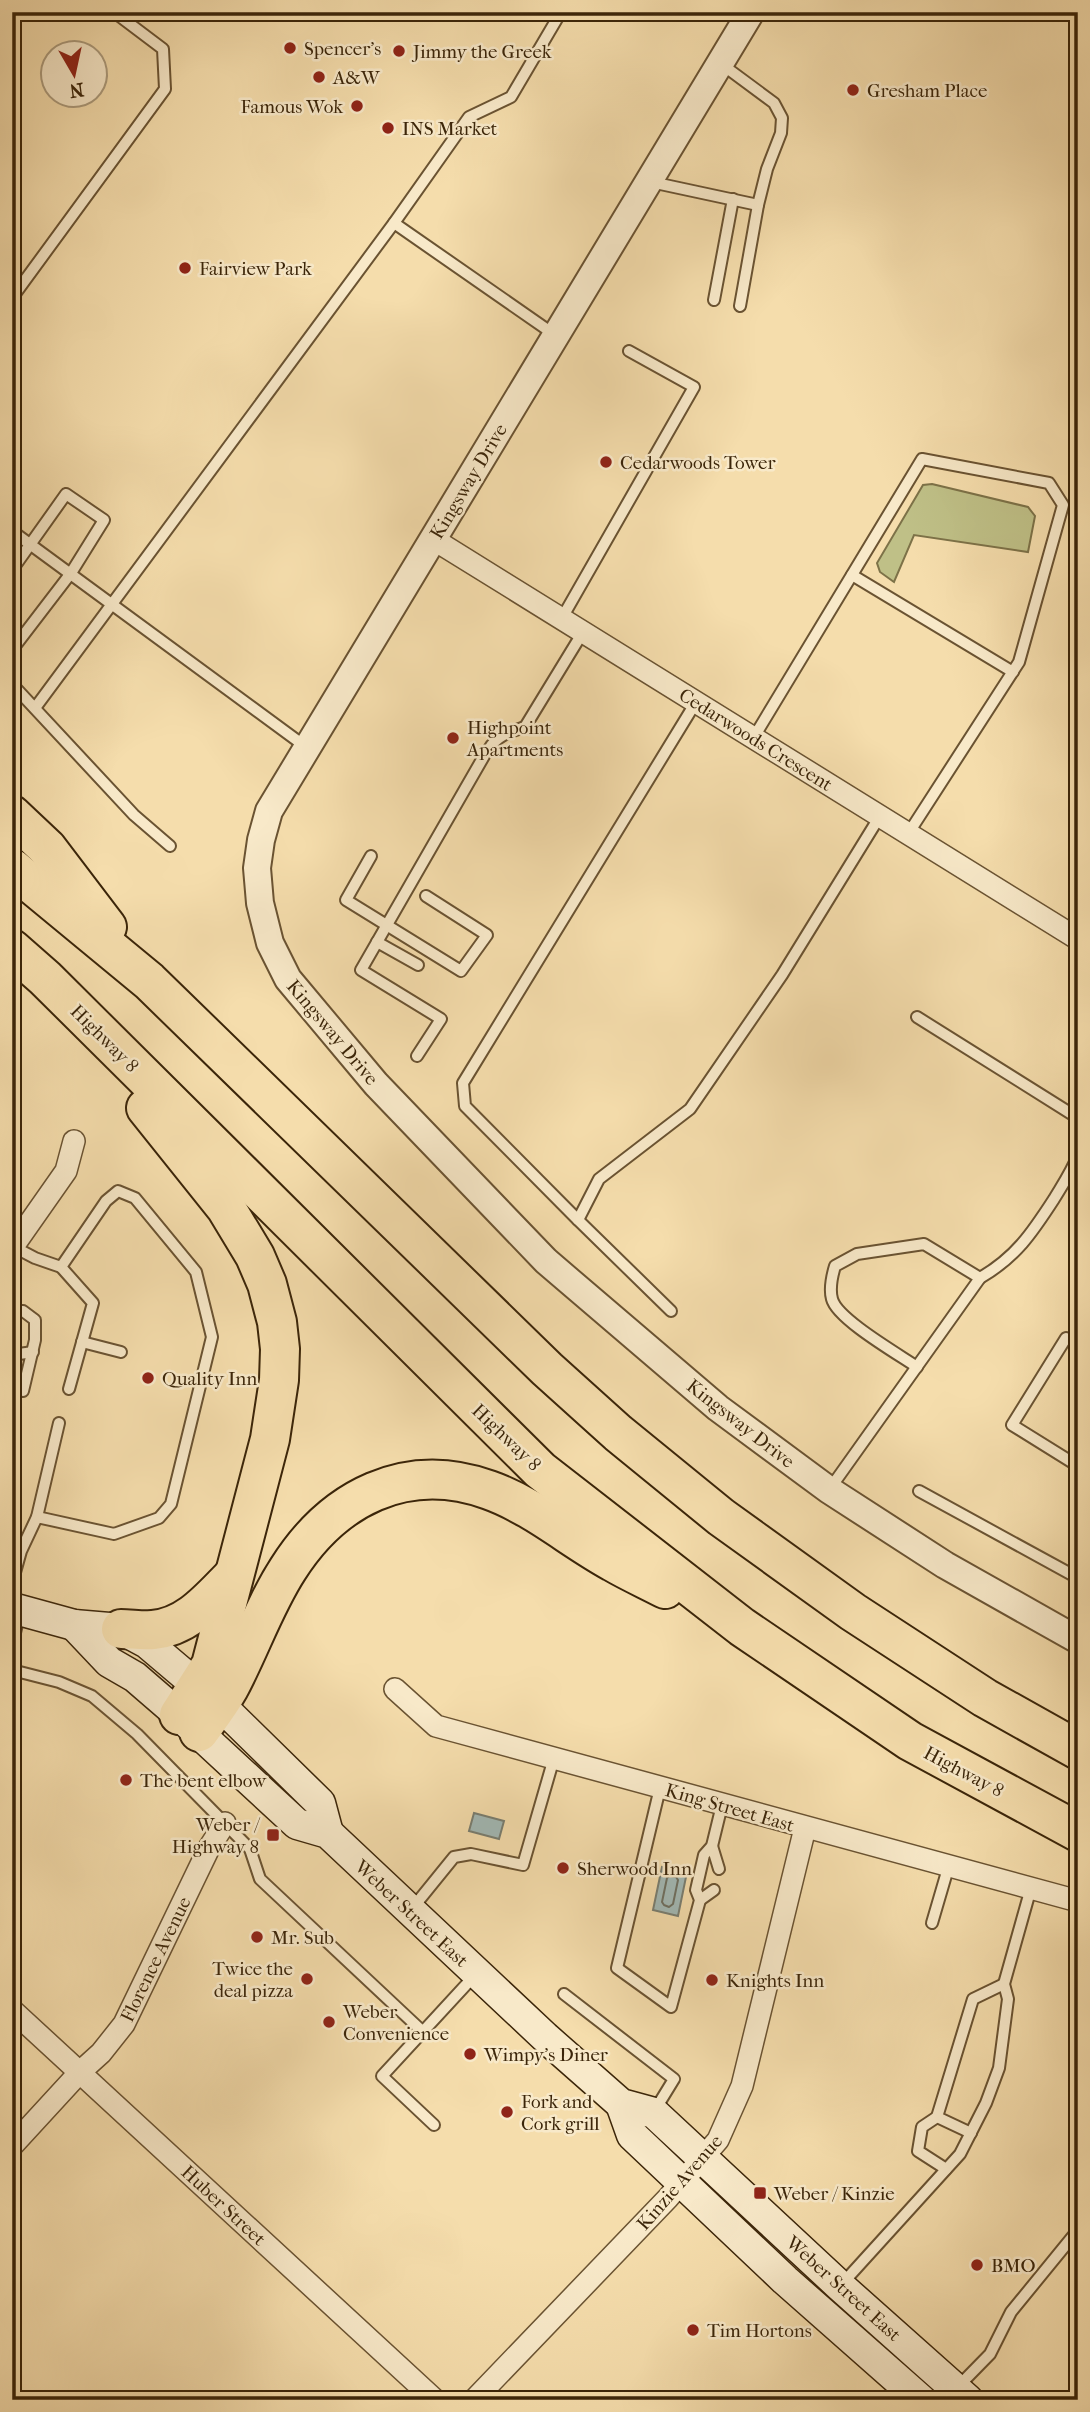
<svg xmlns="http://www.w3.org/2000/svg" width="1090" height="2412" viewBox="0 0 1090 2412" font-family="'IM FELL French Canon',serif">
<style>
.green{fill:#bfc087;stroke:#7d7248;stroke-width:2}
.water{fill:#a2b9b6;stroke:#797e71;stroke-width:2}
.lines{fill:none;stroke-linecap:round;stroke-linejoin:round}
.shore{stroke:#6e6f60;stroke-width:2}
.service-casing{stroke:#6a5332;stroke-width:14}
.minor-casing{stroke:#6a5332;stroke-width:24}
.tertiary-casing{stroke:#6a5332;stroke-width:30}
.secondary-casing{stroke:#3b2509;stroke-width:33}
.motorway-casing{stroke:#3b2509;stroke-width:42}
.service{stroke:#f8e9c9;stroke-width:10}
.minor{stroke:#f8e9c9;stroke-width:21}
.tertiary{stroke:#f8e9c9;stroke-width:26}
.secondary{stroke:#f8e9c9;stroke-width:30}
.motorway{stroke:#f5ddac;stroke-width:38}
.poi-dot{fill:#8f2418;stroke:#f8e9c9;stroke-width:2.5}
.labels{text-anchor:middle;stroke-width:5;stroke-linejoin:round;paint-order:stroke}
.poi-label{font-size:19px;fill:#3b2509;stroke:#f8e9c9;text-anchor:start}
.street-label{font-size:19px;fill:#3b2509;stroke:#f8e9c9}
</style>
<rect width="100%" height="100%" fill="#f5ddac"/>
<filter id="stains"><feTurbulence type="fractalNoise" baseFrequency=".00286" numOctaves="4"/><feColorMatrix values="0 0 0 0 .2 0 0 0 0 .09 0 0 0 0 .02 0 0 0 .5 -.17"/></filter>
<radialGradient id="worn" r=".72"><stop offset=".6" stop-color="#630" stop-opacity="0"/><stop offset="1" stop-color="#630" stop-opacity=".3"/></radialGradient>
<path class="green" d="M932,484L1028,507L1035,516L1028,552L914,535L894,582L880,572L877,563L923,485Z"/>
<g class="water">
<path d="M474,1813L504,1821L499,1839L469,1831Z"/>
<path d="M662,1867L687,1872L678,1916L653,1910Z"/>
</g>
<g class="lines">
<path class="shore" d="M670,1876L676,1877L678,1880L673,1904L669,1907L664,1905L662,1902L667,1878Z"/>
<defs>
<g id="service">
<path d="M651,182L758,205L767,169L781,133L782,118L774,103L720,63"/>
<path d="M394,223L555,335"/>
<path d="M12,298L165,89L163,49L114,12"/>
<path d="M714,300L733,199"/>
<path d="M740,306L758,205"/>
<path d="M12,531L306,747"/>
<path d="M12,570L66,494L104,520L71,573L12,650"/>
<path d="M852,575L1013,672"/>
<path d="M562,618L694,387L629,351"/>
<path d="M12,684L134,815L170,846"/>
<path d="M696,702L463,1083L465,1106L578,1220L599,1179L690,1109L782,975L880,816"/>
<path d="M35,708L394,223L469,117L511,97L561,12"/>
<path d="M754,737L922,459L1049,483L1063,505L1019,662L908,834"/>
<path d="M489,749C497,735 510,732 525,727L583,632"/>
<path d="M371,856L346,900L461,971L487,935L426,896"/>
<path d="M377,942L418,965"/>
<path d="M917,1017L1078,1118"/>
<path d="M417,1056L441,1019L361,970L484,756"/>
<path d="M578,1220L671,1311"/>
<path d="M14,1247L35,1258L61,1267L93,1303L69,1389"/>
<path d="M12,1311H23L35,1320V1340L23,1391"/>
<path d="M1066,1338L1012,1425L1078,1466"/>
<path d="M82,1342L121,1352"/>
<path d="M12,1355L33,1352"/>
<path d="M917,1367C898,1354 837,1319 832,1299C829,1288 832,1276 835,1266L857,1254L924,1244L980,1278"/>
<path d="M12,1433L15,1424"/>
<path d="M829,1490L980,1278C1016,1257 1032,1233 1054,1199C1063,1184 1072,1171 1078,1155"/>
<path d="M919,1491L1078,1578"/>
<path d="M37,1517L114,1534L159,1518L171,1504L212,1337L196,1272L135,1198L118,1191L106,1201L61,1267"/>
<path d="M12,1583L21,1551L37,1517L59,1423"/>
<path d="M1066,1634L1078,1617"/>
<path d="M12,1646L20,1611"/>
<path d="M12,1670L59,1682L92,1696L137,1734L250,1849L260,1879L422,2031"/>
<path d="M660,1788L617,1968L671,2007L700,1900L696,1890L704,1855L712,1846L722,1805"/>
<path d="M712,1846L719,1869"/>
<path d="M700,1900L714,1890"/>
<path d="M411,1910L454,1857L471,1854L523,1865L554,1758"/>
<path d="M932,1923L949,1865"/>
<path d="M564,1994L674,2079L655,2110"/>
<path d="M937,2117L922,2127L918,2151L946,2169"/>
<path d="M434,2125L382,2076L476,1974"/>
<path d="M971,2133L937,2117L973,1999L1004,1984"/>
<path d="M842,2284L960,2154L986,2103L999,2068L1008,1999L1004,1984L1031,1888"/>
<path d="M945,2400L990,2354L1011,2312L1078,2230"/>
</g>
<g id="minor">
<path d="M433,539L1078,939"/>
<path d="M12,1248L66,1171L74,1141"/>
<path d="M395,1689L436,1726L1078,1901"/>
<path d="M12,2010L435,2400"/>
<path d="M12,2146L80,2072L101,2053L124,2024L209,1848L225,1823"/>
<path d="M474,2400L668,2198L718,2140L742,2086L805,1828"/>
</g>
<path id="tertiary" d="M751,12L269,811L261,840L257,868L260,903L270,943L288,979L376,1084L546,1261L718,1408L829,1490L945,1565L1078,1640"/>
<g id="secondary">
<path d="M12,1608L74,1625L121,1629L147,1643L219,1704L320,1803L328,1833"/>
<path d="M74,1625L109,1662L135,1677L179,1715L297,1824L328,1833L545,2037L621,2104L654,2113L840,2286L968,2400"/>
<path d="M621,2104L632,2135L785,2280L921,2400"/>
</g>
<g id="motorway">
<path d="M12,815L47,848L107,927"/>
<path d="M12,868L149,981L547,1369L618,1433L721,1517L853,1612L985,1698L1078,1750"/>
<path d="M12,949L45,978L540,1470L742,1627L910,1741L1078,1832"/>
<path d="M146,1108L226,1208L255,1256L267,1284L277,1322L280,1349L279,1380L270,1439L211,1665L179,1715"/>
<path d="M121,1629C131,1629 143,1631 153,1630C188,1627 210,1599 233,1576"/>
<path d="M199,1732C209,1718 220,1704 229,1688C250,1649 264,1606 288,1569C333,1498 406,1460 489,1490C534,1506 571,1539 613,1562C630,1572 648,1580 665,1589"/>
</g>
</defs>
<use href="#service" class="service-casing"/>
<use href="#minor" class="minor-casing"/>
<use href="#tertiary" class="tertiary-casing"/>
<use href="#secondary" class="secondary-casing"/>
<use href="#motorway" class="motorway-casing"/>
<use href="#service" class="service"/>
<use href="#minor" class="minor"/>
<use href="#tertiary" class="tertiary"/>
<use href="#secondary" class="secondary"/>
<use href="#motorway" class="motorway"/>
</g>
<g class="poi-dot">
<circle cx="290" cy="48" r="7"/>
<circle cx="399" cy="51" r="7"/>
<circle cx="319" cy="77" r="7"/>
<circle cx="853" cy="90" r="7"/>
<circle cx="357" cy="106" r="7"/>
<circle cx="388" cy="128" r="7"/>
<circle cx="185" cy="268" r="7"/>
<circle cx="606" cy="462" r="7"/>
<circle cx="453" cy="738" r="7"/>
<circle cx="148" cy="1378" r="7"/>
<circle cx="126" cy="1780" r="7"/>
<rect x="266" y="1828" width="14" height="14" rx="3.5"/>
<circle cx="563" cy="1868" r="7"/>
<circle cx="257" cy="1937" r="7"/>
<circle cx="307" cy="1979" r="7"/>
<circle cx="712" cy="1980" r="7"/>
<circle cx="329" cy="2022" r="7"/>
<circle cx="470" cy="2054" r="7"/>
<circle cx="507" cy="2112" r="7"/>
<rect x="753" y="2186" width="14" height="14" rx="3.5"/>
<circle cx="977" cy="2265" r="7"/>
<circle cx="693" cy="2330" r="7"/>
</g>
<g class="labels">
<g class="poi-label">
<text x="304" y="55">Spencer's</text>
<text x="413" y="58">Jimmy the Greek</text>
<text x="333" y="84">A&amp;W</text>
<text x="867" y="97">Gresham Place</text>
<text x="343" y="113" text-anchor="end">Famous Wok</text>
<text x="402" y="135">INS Market</text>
<text x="199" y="275">Fairview Park</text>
<text x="620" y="469">Cedarwoods Tower</text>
<text x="467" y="734">Highpoint<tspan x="467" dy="22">Apartments</tspan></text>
<text x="162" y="1385">Quality Inn</text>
<text x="140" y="1787">The bent elbow</text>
<text x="259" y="1831" text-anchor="end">Weber /<tspan x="259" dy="22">Highway 8</tspan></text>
<text x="577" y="1875">Sherwood Inn</text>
<text x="271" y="1944">Mr. Sub</text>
<text x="293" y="1975" text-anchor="end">Twice the<tspan x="293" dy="22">deal pizza</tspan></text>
<text x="726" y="1987">Knights Inn</text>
<text x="343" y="2018">Weber<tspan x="343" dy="22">Convenience</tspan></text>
<text x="484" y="2061">Wimpy's Diner</text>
<text x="521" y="2108">Fork and<tspan x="521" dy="22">Cork grill</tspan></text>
<text x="774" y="2200">Weber / Kinzie</text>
<text x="991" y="2272">BMO</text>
<text x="707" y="2337">Tim Hortons</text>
</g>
<g class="street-label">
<text transform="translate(468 481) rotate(-59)" y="7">Kingsway Drive</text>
<text transform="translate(756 739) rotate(32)" y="7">Cedarwoods Crescent</text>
<text transform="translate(333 1032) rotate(50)" y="7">Kingsway Drive</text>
<text transform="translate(105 1038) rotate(45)" y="7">Highway 8</text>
<text transform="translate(741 1423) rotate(38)" y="7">Kingsway Drive</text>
<text transform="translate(507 1437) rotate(44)" y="7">Highway 8</text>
<text transform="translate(964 1771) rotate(28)" y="7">Highway 8</text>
<text transform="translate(730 1807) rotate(16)" y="7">King Street East</text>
<text transform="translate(412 1913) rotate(43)" y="7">Weber Street East</text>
<text transform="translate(155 1959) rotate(-64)" y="7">Florence Avenue</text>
<text transform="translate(679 2182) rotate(-49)" y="7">Kinzie Avenue</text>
<text transform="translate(224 2205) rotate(43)" y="7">Huber Street</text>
<text transform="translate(844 2288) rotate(42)" y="7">Weber Street East</text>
</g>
</g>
<rect width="1090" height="2412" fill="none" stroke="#f5ddac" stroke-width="42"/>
<rect x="14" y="14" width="1062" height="2384" fill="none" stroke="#3b2509" stroke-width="3.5"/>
<rect x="21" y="21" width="1048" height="2370" fill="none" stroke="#3b2509" stroke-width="2"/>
<g transform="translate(74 74) rotate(171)"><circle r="33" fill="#f8e9c9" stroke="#ac9b7c" stroke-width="2"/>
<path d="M0-5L12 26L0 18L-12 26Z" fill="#8f2418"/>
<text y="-10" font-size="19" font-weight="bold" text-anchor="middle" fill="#3b2509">N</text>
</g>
<rect width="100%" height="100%" filter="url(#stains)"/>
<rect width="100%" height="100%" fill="url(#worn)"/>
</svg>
